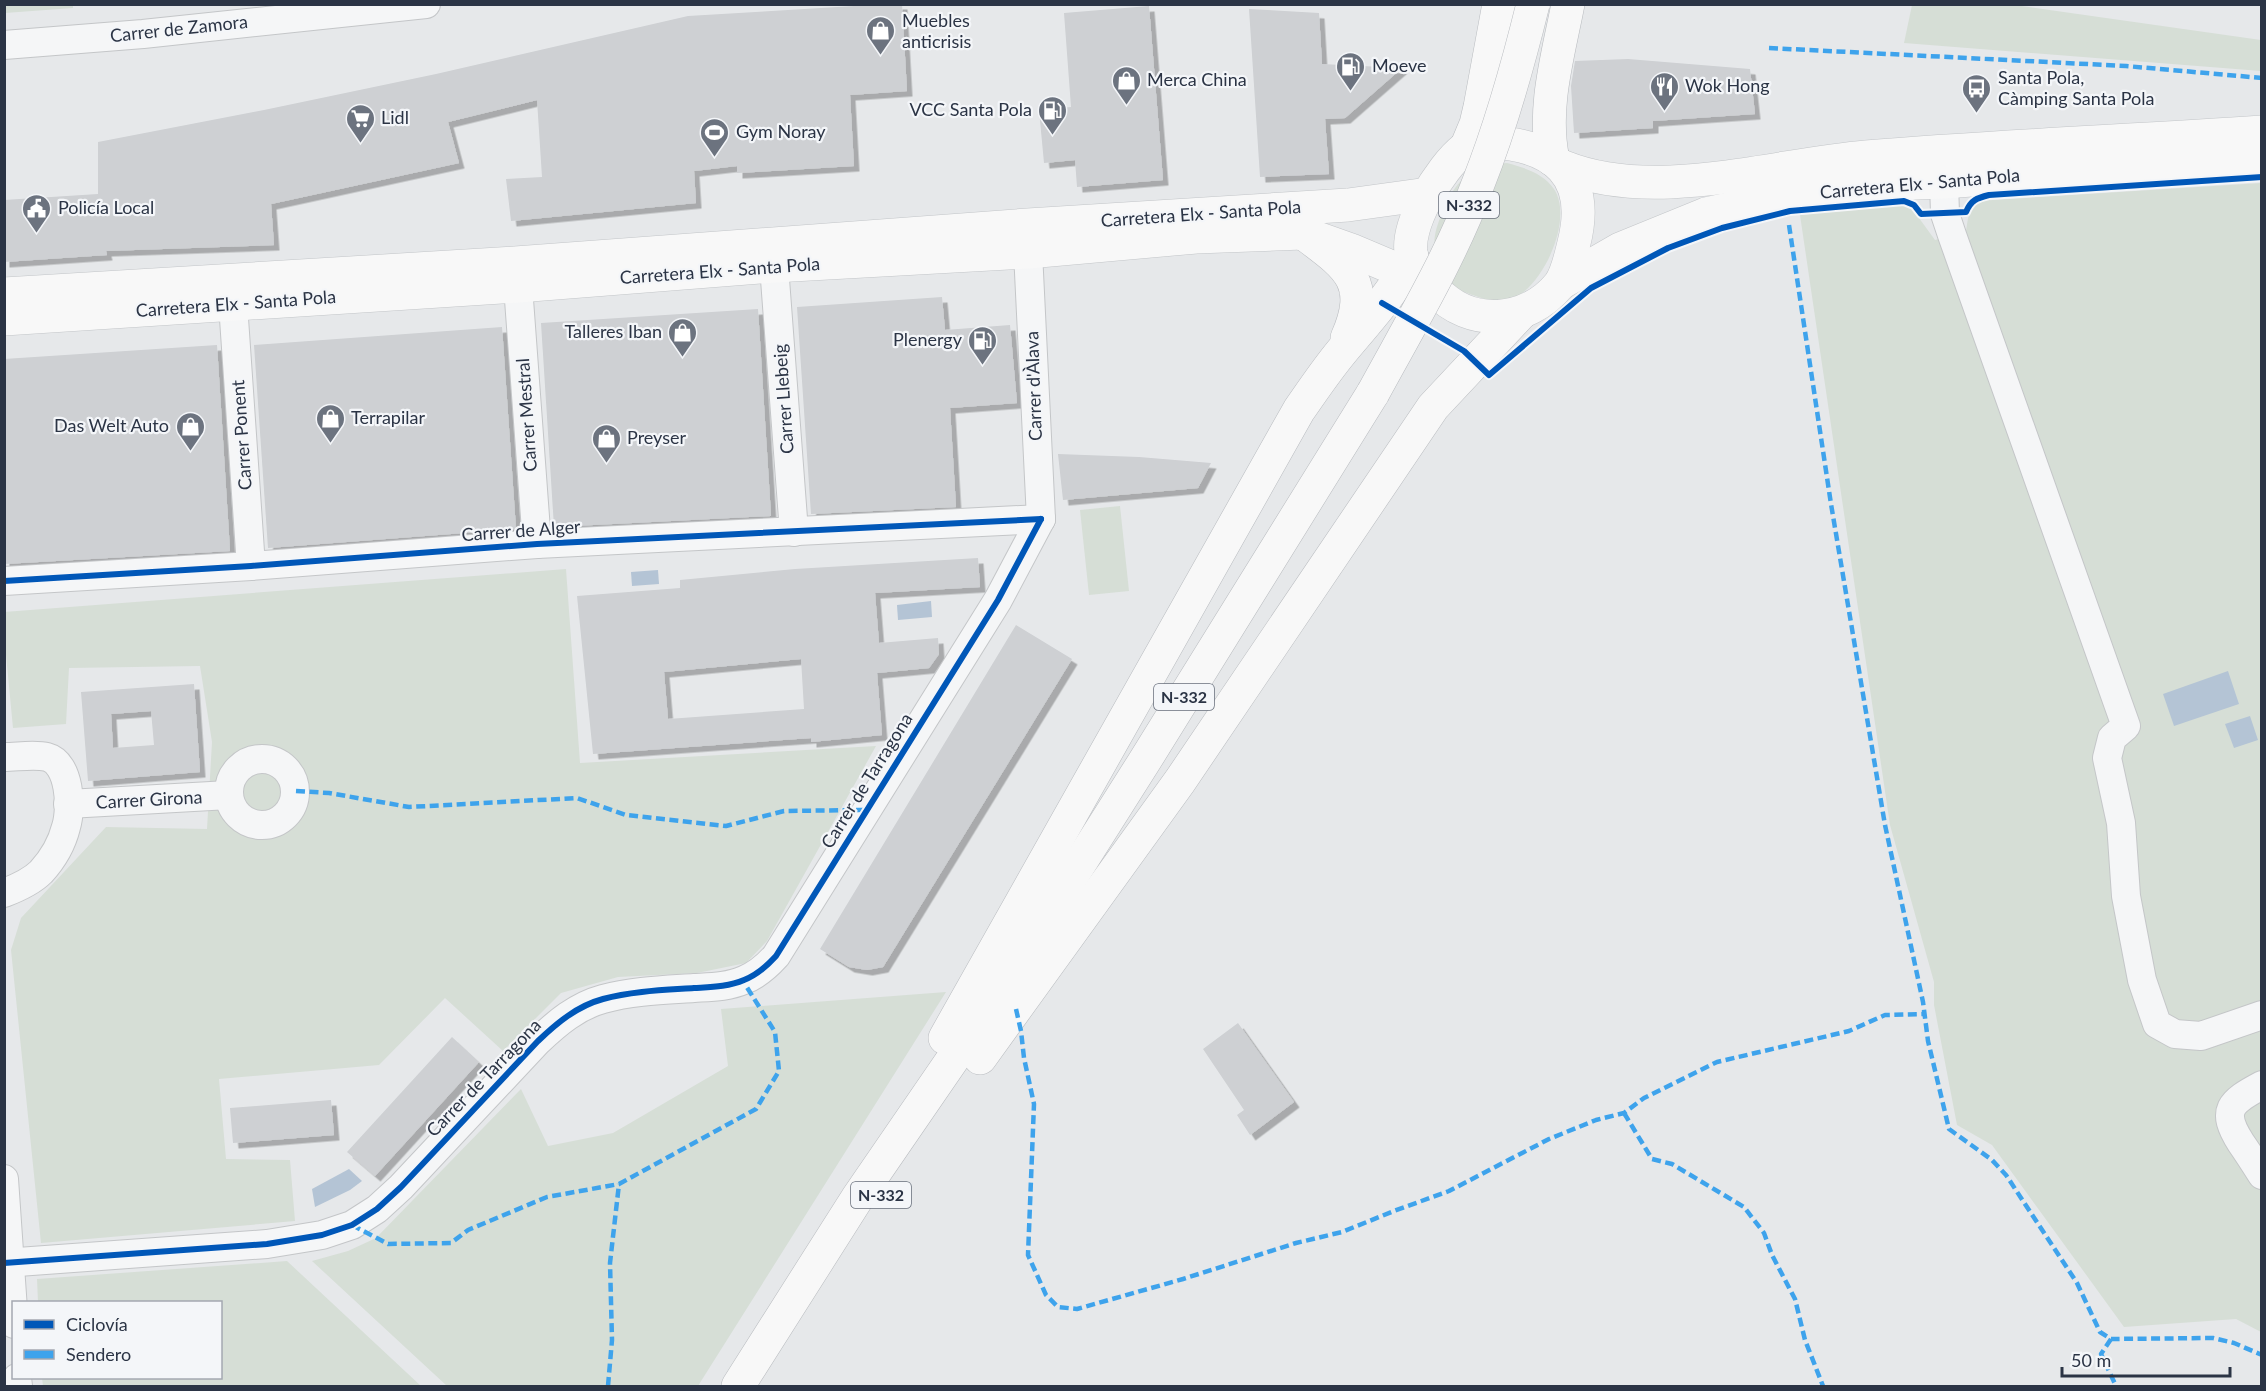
<svg xmlns="http://www.w3.org/2000/svg" width="2266" height="1391" viewBox="0 0 2266 1391" font-family="Lato,sans-serif">
<style>
.green{fill:#d6ded6}
.water{fill:#b4c4d5}
.building{fill:#ced0d3;fill-rule:evenodd;filter:url(#shadow)}
.lines{fill:none;stroke-linecap:round;stroke-linejoin:round}
.minor-casing{stroke:#c4c6c8;stroke-width:30}
.major-casing{stroke:#c2c5c8;stroke-width:34}
.highway-casing{stroke:#b8bbbf;stroke-width:34}
.minor{stroke:#f5f6f7;stroke-width:28}
.major{stroke:#f8f8f8;stroke-width:33}
.highway{stroke:#f8f8f8;stroke-width:33}
.highway-bridge-casing{stroke:#b8bbbf;stroke-width:34;stroke-linecap:butt}
.highway-bridge{stroke:#f8f8f8;stroke-width:33}
.quiet{stroke:#3ea3ec;stroke-width:4.5;stroke-dasharray:9 4.5;stroke-linecap:butt}
.cycleway-casing{stroke:#f4f6f9;stroke-width:10}
.cycleway{stroke:#0057b8;stroke-width:6}
.labels{text-anchor:middle;stroke-width:4.5;stroke-linejoin:round;paint-order:stroke}
.shield{fill:#f4f6f9;stroke:#676e7b;stroke-width:1.5}
.shield-label{font-size:16px;font-weight:bold;fill:#2b3445}
.poi-label{font-size:18px;fill:#2b3445;stroke:#f4f6f9;text-anchor:start}
.street-label{font-size:18px;fill:#2b3445;stroke:#f4f6f9}
</style>
<defs>
<filter id="shadow"><feDropShadow dx="5.5" dy="5.5" stdDeviation="0" flood-color="#0004"/></filter>
</defs>
<rect width="100%" height="100%" fill="#e6e8ea"/>
<g class="green">
<path d="M5,4L73,5V8L5,13Z"/>
<path d="M1912,5H2015L2261,40V71L1904,43Z"/>
<path d="M1507,163C1525,168 1543,173 1554,189C1574,219 1543,287 1512,299C1498,305 1481,298 1467,293C1459,290 1446,282 1443,274C1440,265 1436,256 1435,247C1433,238 1437,225 1441,216C1454,182 1469,165 1507,163Z"/>
<path d="M2261,183V1332L2236,1319L2124,1327L1992,1145L1957,1125L1934,1005V982L1890,825L1800,215L1905,205L1911,207L1935,240L1966,231C1968,220 1968,209 1977,201Z"/>
<path d="M1120,506L1129,591L1089,595L1080,510Z"/>
<path d="M566,569L580,763L876,746L767,941L746,963L697,973L618,977L561,993L503,1051L445,998L379,1065L219,1079L226,1159L290,1160L295,1221L41,1243L11,950L21,918L106,827L207,829L212,742L200,666L69,668L66,724L13,728L5,644L4,612Z"/>
<path d="M946,992L698,1386H447L312,1261L348,1251L376,1238L521,1089L548,1146L613,1133L728,1066L721,1009Z"/>
<path d="M287,1261L421,1386H43L42,1378H220V1302H38L37,1279Z"/>
</g>
<g class="water">
<path d="M658,570L659,584L632,586L631,572Z"/>
<path d="M931,601L932,617L898,620L897,605Z"/>
<path d="M2228,671L2239,704L2174,726L2163,694Z"/>
<path d="M2250,716L2258,740L2234,748L2225,724Z"/>
<path d="M349,1169L362,1181L350,1190L315,1207L312,1189Z"/>
</g>
<g class="building">
<path d="M887,4H902L907,91L850,95L854,166L737,173V166L694,171L696,203L511,221L506,179L542,177L537,100L448,122L459,163L271,204L274,245L106,251L107,255L4,262V200L98,194V142L264,110L436,74L688,16Z"/>
<path d="M1149,6L1163,180L1077,187L1075,160L1044,163L1039,110L1071,107L1064,13Z"/>
<path d="M1249,9L1319,13L1322,64L1402,68L1345,118L1325,119L1329,174L1260,177Z"/>
<path d="M1628,59L1750,69L1755,114L1653,121V128L1574,133L1571,86L1575,61Z"/>
<path d="M942,297L945,330L1010,325L1017,403L950,408L956,507L811,514L797,307Z"/>
<path d="M758,309L771,516L554,527L541,323Z"/>
<path d="M502,327L516,529L268,548L254,345Z"/>
<path d="M217,345L230,551L4,564V359Z"/>
<path d="M1058,454L1139,457L1211,463L1198,488L1063,500Z"/>
<path d="M978,558L980,587L875,593L879,643L938,638L939,654L929,668L877,673L882,735L811,742V738L593,754L577,596L680,588V580L795,569ZM801,659L804,709L668,719L664,672Z"/>
<path d="M1016,625L1072,659L883,967L867,970L849,967L820,949Z"/>
<path d="M194,684L200,772L88,781L81,692ZM151,711L154,745L113,748L111,714Z"/>
<path d="M1238,1023L1294,1102L1250,1135L1237,1115L1244,1110L1203,1049Z"/>
<path d="M452,1037L479,1062L375,1176L347,1152Z"/>
<path d="M331,1100L334,1135L233,1143L230,1108Z"/>
</g>
<g class="lines">
<defs>
<g id="minor">
<path d="M4,45L143,34L426,4"/>
<path d="M1944,182L1945,214L1952,235L2126,726L2112,738L2107,758L2121,823L2126,896L2142,980L2157,1024L2175,1034L2201,1036L2262,1015"/>
<path d="M1028,252L1041,519"/>
<path d="M774,266L794,532"/>
<path d="M518,286L537,544"/>
<path d="M233,304L251,566"/>
<path d="M4,581L251,566L537,544L1041,519"/>
<path d="M4,757C17,757 35,754 47,757C70,763 72,808 66,827C62,843 52,860 41,872C32,881 17,888 4,893"/>
<circle cx="262" cy="792" r="33"/>
<path d="M68,804L229,795"/>
<path d="M2262,1085C2230,1102 2220,1110 2241,1143C2248,1153 2255,1164 2262,1175"/>
<path d="M4,1179L14,1324"/>
<path d="M4,1263L267,1244L322,1235L352,1225L377,1209L401,1187L538,1041C557,1023 577,1006 603,999C632,991 664,990 694,988C710,987 728,987 744,980C757,975 767,966 776,956L998,600L1041,519"/>
<path d="M17,1378L18,1386"/>
</g>
<g id="major">
<path d="M1490,142C1554,145 1591,175 1574,243C1571,255 1567,275 1559,285C1527,324 1470,328 1435,290C1427,282 1415,268 1412,257C1403,227 1441,167 1464,149C1470,145 1482,144 1490,142Z"/>
<path d="M1564,167C1654,203 1772,165 1866,157C1998,146 2130,141 2262,132"/>
<path d="M1561,283L1620,249L1706,214L1789,196L1865,185L1944,182L2262,159"/>
<path d="M4,294L515,263L1028,225L1348,205L1428,194"/>
<path d="M4,319L518,286L774,266L1028,252L1196,237L1303,233L1351,250L1427,282"/>
</g>
<g id="highway">
<path d="M1466,148L1476,124L1480,107L1499,4"/>
<path d="M1553,160C1542,108 1558,56 1568,4"/>
<path d="M1303,233C1347,266 1372,281 1347,338"/>
<path d="M945,1038L1299,410C1313,390 1327,369 1343,350C1368,320 1394,292 1412,257"/>
<path d="M980,1058L1180,781L1433,407L1521,313"/>
<path d="M738,1386L858,1197L994,999L1144,762L1373,393"/>
</g>
</defs>
<use href="#minor" class="minor-casing"/>
<use href="#major" class="major-casing"/>
<use href="#highway" class="highway-casing"/>
<use href="#minor" class="minor"/>
<use href="#major" class="major"/>
<use href="#highway" class="highway"/>
<defs>
<path id="highway-bridge" d="M1373,393C1410,325 1451,257 1478,184C1501,126 1518,65 1533,4"/>
</defs>
<use href="#highway-bridge" class="highway-bridge-casing"/>
<use href="#highway-bridge" class="highway-bridge"/>
<g class="quiet">
<path d="M1769,48L2126,66L2262,78"/>
<path d="M1789,225L1831,504L1885,825L1923,1002L1928,1041L1949,1129L1992,1160L2006,1175L2077,1283L2100,1332L2111,1339L2213,1338L2234,1343L2262,1355"/>
<path d="M296,791L329,793L409,807L577,798L626,815L726,826L784,811L866,810"/>
<path d="M1016,1009L1021,1031L1024,1058L1034,1104L1028,1255L1046,1295L1058,1307L1077,1309L1183,1279L1296,1243L1342,1232L1394,1211L1449,1191L1549,1139L1596,1120L1624,1113L1644,1098L1717,1062L1849,1031L1885,1015L1925,1014"/>
<path d="M1624,1113L1652,1159L1672,1164L1744,1207L1764,1233L1772,1255L1795,1299L1805,1340L1823,1386"/>
<path d="M352,1225L388,1244L451,1243L468,1230L547,1197L619,1184L756,1109L779,1071L775,1032L743,981"/>
<path d="M2111,1339L2101,1354L2116,1386"/>
<path d="M608,1386L612,1340L610,1263L619,1184"/>
</g>
<defs>
<g id="cycleway">
<path d="M1382,303L1464,351L1489,375L1591,288L1668,248L1722,228L1790,211L1904,201L1914,205L1921,214L1966,212C1971,200 1977,198 1989,195L2262,177"/>
<path d="M4,581L251,566L537,544L1041,519"/>
<path d="M4,1263L267,1244L322,1235L352,1225L377,1209L401,1187L538,1041C557,1023 577,1006 603,999C632,991 664,990 694,988C710,987 728,987 744,980C757,975 767,966 776,956L998,600L1041,519"/>
</g>
</defs>
<use href="#cycleway" class="cycleway-casing"/>
<use href="#cycleway" class="cycleway"/>
</g>
<defs>
<symbol id="shop-pin" viewBox="-11 -11 22 30"><path d="M0 17L-7.5 6A9.5 9.5 0 1 1 7.5 6Z" fill="#6c737f" stroke="#f4f6f9"/><path d="M-5-2.5h2.3a2.7 3.5 0 0 1 5.4 0H5L5.5 6h-11ZM-1.5-2.5h3a1.5 2.3 0 0 0-3 0Z" fill="#fff"/></symbol>
<symbol id="fuel-pin" viewBox="-11 -11 22 30"><path d="M0 17L-7.5 6A9.5 9.5 0 1 1 7.5 6Z" fill="#6c737f" stroke="#f4f6f9"/><path d="M-5.5-6h7V0h2V4h1.3V-2.5L3-4.5l.8-.8L6-3V5H2.5V1h-1V6h-7ZM-4.2-4.7v3.2H.2V-4.7Z" fill="#fff"/></symbol>
<symbol id="restaurant-pin" viewBox="-11 -11 22 30"><path d="M0 17L-7.5 6A9.5 9.5 0 1 1 7.5 6Z" fill="#6c737f" stroke="#f4f6f9"/><path d="M-5-6h1v4h1v-4h1v4h1v-4h1v5L-1.5 .5V6h-2V.5L-5-1ZM5-6V6H3V1.5H1.5Q1.5-4 5-6Z" fill="#fff"/></symbol>
<symbol id="bus-pin" viewBox="-11 -11 22 30"><path d="M0 17L-7.5 6A9.5 9.5 0 1 1 7.5 6Z" fill="#6c737f" stroke="#f4f6f9"/><path d="M-5-6H5V4H4V6H2V4H-2V6H-4V4H-5ZM-3.5-4V0h7V-4ZM-3.5 1.2v1.5H-2V1.2ZM2 1.2v1.5H3.5V1.2Z" fill="#fff"/></symbol>
<symbol id="supermarket-pin" viewBox="-11 -11 22 30"><path d="M0 17L-7.5 6A9.5 9.5 0 1 1 7.5 6Z" fill="#6c737f" stroke="#f4f6f9"/><path d="M-6-5.5h2.5l.6 2H6L4.5 2H-2.5L-4.4-4H-6ZM-1.5 3.2a1.3 1.3 0 1 0 .1 0ZM3 3.2a1.3 1.3 0 1 0 .1 0Z" fill="#fff"/></symbol>
<symbol id="stadium-pin" viewBox="-11 -11 22 30"><path d="M0 17L-7.5 6A9.5 9.5 0 1 1 7.5 6Z" fill="#6c737f" stroke="#f4f6f9"/><path d="M0-5a6.5 5 0 1 0 0 10a6.5 5 0 1 0 0-10ZM-3.5-1.8h7v3.6h-7Z" fill="#fff"/></symbol>
<symbol id="civic-pin" viewBox="-11 -11 22 30"><path d="M0 17L-7.5 6A9.5 9.5 0 1 1 7.5 6Z" fill="#6c737f" stroke="#f4f6f9"/><path d="M-.6-6.5H3V-4.5H.6V-3L4-1V1h2V6H-6V1h2V-1L-.6-3ZM-1.2 2.5V6h2.4V2.5Z" fill="#fff"/></symbol>
</defs>
<g fill-rule="evenodd">
<use href="#shop-pin" x="864" y="14" width="33" height="45"/>
<use href="#fuel-pin" x="1334" y="50" width="33" height="45"/>
<use href="#shop-pin" x="1110" y="64" width="33" height="45"/>
<use href="#restaurant-pin" x="1648" y="70" width="33" height="45"/>
<use href="#bus-pin" x="1960" y="72" width="33" height="45"/>
<use href="#fuel-pin" x="1036" y="94" width="33" height="45"/>
<use href="#supermarket-pin" x="344" y="102" width="33" height="45"/>
<use href="#stadium-pin" x="698" y="116" width="33" height="45"/>
<use href="#civic-pin" x="20" y="192" width="33" height="45"/>
<use href="#shop-pin" x="666" y="316" width="33" height="45"/>
<use href="#fuel-pin" x="966" y="324" width="33" height="45"/>
<use href="#shop-pin" x="314" y="402" width="33" height="45"/>
<use href="#shop-pin" x="174" y="410" width="33" height="45"/>
<use href="#shop-pin" x="590" y="422" width="33" height="45"/>
</g>
<g class="labels">
<g class="shield">
<rect x="1439" y="192" width="60" height="26" rx="4.5"/>
<rect x="1154" y="684" width="60" height="26" rx="4.5"/>
<rect x="851" y="1182" width="60" height="26" rx="4.5"/>
</g>
<g class="shield-label">
<text x="1469" y="211">N-332</text>
<text x="1184" y="703">N-332</text>
<text x="881" y="1201">N-332</text>
</g>
<g class="poi-label">
<text x="902" y="27">Muebles<tspan x="902" dy="21">anticrisis</tspan></text>
<text x="1372" y="72">Moeve</text>
<text x="1998" y="84">Santa Pola,<tspan x="1998" dy="21">Càmping Santa Pola</tspan></text>
<text x="1147" y="86">Merca China</text>
<text x="1685" y="92">Wok Hong</text>
<text x="1032" y="116" text-anchor="end">VCC Santa Pola</text>
<text x="381" y="124">Lidl</text>
<text x="736" y="138">Gym Noray</text>
<text x="58" y="214">Policía Local</text>
<text x="662" y="338" text-anchor="end">Talleres Iban</text>
<text x="962" y="346" text-anchor="end">Plenergy</text>
<text x="351" y="424">Terrapilar</text>
<text x="169" y="432" text-anchor="end">Das Welt Auto</text>
<text x="627" y="444">Preyser</text>
</g>
<g class="street-label">
<text transform="translate(179 29) rotate(-6)" y="6">Carrer de Zamora</text>
<text transform="translate(1920 184) rotate(-5)" y="6">Carretera Elx - Santa Pola</text>
<text transform="translate(1201 214) rotate(-4)" y="6">Carretera Elx - Santa Pola</text>
<text transform="translate(720 271) rotate(-4)" y="6">Carretera Elx - Santa Pola</text>
<text transform="translate(236 304) rotate(-4)" y="6">Carretera Elx - Santa Pola</text>
<text transform="translate(1034 386) rotate(-92)" y="6">Carrer d'Àlava</text>
<text transform="translate(784 399) rotate(-94)" y="6">Carrer Llebeig</text>
<text transform="translate(527 415) rotate(-94)" y="6">Carrer Mestral</text>
<text transform="translate(242 435) rotate(-94)" y="6">Carrer Ponent</text>
<text transform="translate(521 531) rotate(-4)" y="6">Carrer de Alger</text>
<text transform="translate(867 781) rotate(-58)" y="6">Carrer de Tarragona</text>
<text transform="translate(149 800) rotate(-3)" y="6">Carrer Girona</text>
<text transform="translate(484 1078) rotate(-46)" y="6">Carrer de Tarragona</text>
</g>
</g>
<rect width="2266" height="1391" fill="none" stroke="#2b3445" stroke-width="12"/>
<rect x="12" y="1301" width="210" height="78" fill="#f4f6f9" stroke="#a4a8b1" stroke-width="1.5"/>
<rect x="24" y="1320" width="30" height="9" fill="#0057b8" stroke="#a4a8b1" stroke-width="1.5"/>
<text x="66" y="1331" font-size="18" fill="#2b3445">Ciclovía</text>
<rect x="24" y="1350" width="30" height="9" fill="#3ea3ec" stroke="#a4a8b1" stroke-width="1.5"/>
<text x="66" y="1361" font-size="18" fill="#2b3445">Sendero</text>
<path d="M2062 1367v9h168v-9" fill="none" stroke="#2b3445" stroke-width="3"/>
<text x="2071" y="1367" font-size="18" fill="#2b3445" stroke="#f4f6f9" stroke-width="4.5" paint-order="stroke">50 m</text>
</svg>
